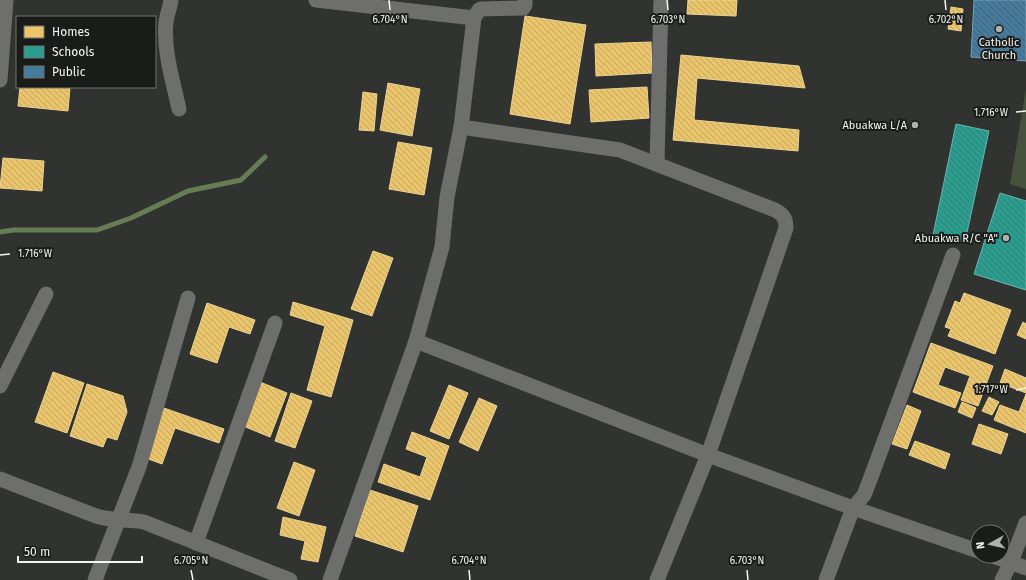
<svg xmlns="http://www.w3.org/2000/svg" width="1026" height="580" viewBox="0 0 1026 580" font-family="'Fira Sans',sans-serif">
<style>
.garden{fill:#46523b}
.homes{fill:url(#homes-back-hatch);stroke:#ecd392}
.schools{fill:url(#schools-back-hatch);stroke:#66b7ac}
.public{fill:url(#public-back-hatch);stroke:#79a0b6}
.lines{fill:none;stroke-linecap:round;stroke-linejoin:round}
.stream{stroke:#667c53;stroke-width:5}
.minor{stroke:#6e6e6d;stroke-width:15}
.ticks{fill:none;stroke:#f3f5f1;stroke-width:1.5}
.poi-dot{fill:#afb1ad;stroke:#1a1c19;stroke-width:1.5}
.labels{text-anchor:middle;stroke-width:4;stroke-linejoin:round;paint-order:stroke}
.poi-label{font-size:11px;fill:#f3f5f1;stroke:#1a1c19;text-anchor:end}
.ticks-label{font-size:10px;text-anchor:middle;fill:#f3f5f1;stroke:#1a1c19;stroke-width:4;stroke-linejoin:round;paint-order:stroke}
</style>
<defs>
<pattern id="homes-back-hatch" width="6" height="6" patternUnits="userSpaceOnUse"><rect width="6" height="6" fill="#e9c46a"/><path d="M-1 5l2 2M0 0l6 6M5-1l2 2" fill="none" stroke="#c1a662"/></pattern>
<pattern id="schools-back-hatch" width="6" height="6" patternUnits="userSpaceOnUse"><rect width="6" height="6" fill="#2a9d8f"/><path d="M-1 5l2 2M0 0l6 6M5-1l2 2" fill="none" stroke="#358076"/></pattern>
<pattern id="public-back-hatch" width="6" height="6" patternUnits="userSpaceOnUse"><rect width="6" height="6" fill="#457b9d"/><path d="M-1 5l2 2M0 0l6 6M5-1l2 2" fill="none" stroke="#476272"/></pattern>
</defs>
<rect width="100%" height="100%" fill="#313330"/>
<path class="garden" d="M1026,89V189L1010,184Z"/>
<g class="homes">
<path d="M688,0H737L736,16L687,14Z"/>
<path d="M951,7L963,9L961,31L948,29Z"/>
<path d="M525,16L586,25L570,124L510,114Z"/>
<path d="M651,42L652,73L596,76L595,44Z"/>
<path d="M681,55L799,66L805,88L697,78L694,120L799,130L798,151L673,140Z"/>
<path d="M388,83L420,89L412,136L380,130Z"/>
<path d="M20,87H70L68,111L18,106Z"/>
<path d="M647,87L649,118L591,122L589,90Z"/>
<path d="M363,92L377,94L374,131L359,130Z"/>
<path d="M398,142L432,148L424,195L389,189Z"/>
<path d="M3,158L44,161L42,191L0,188Z"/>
<path d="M373,251L393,258L372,316L351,309Z"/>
<path d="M964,293L1011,310L995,354L948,336L951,329L945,327L955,301L960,303Z"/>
<path d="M293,302L353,320L331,397L307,390L325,326L290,315Z"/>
<path d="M207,303L255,320L250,334L229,327L217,363L190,354Z"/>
<path d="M1023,322L1026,324V339L1017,335Z"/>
<path d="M931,343L993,366L978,406L961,400L970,376L945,367L938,385L961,393L955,408L913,392Z"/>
<path d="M1005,369L1026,378V393L1000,383Z"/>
<path d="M53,372L84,383L67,433L35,422Z"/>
<path d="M260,382L287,393L270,437L243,426Z"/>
<path d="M87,384L123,396L127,412L117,440L107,437L103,447L70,436Z"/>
<path d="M449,385L468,393L449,439L430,431Z"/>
<path d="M291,393L312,401L295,448L275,441Z"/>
<path d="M1026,394V433L994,420L1000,405L1019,412Z"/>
<path d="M989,397L999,402L992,415L982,411Z"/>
<path d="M479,398L497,406L478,451L459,442Z"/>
<path d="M962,402L976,408L972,418L958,412Z"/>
<path d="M907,405L921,411L907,449L892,444Z"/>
<path d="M161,407L224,429L219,443L175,428L162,464L143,457Z"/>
<path d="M979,424L1008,434L1001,454L972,444Z"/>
<path d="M412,432L449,446L430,500L378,482L384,464L420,477L427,457L406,449Z"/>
<path d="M915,441L950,454L945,469L909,455Z"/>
<path d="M294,462L315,470L299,516L277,508Z"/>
<path d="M370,490L418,506L403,552L355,536Z"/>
<path d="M283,517L326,527L318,562L301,559L305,541L280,535Z"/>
</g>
<g class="schools">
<path d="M956,124L989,131L965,242L933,235Z"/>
<path d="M1000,193L1026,201V290L974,274Z"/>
</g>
<path class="public" d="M974,0H1026V61L971,57Z"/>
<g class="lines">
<path class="stream" d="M0,232L13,230H97L131,218L188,191L241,180L265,157"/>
<g class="minor">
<path d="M171,0C170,8 167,14 166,22C163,50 173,81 179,109"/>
<path d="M316,0L474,18"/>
<path d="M0,80L6,0"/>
<path d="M461,127L620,150L775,210C784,215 786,219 786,228L708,455L657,580"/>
<path d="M657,164L661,0"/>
<path d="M416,341L708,455L853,508L978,551"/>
<path d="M0,386L46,294"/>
<path d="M0,479L96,516C112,521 128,519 144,522L290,580"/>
<path d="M196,543L275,323"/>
<path d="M993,556L1026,568"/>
<path d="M95,580L139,467L188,298"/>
<path d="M330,580L416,341L442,247L447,197L461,127L474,18L479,10L481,9L523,8L525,5V0"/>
<path d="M826,580L853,508L864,495L871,477L953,255"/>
<path d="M1002,580L1011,562L1026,523"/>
</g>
</g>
<path class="ticks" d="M389,0L390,10M667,0L668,10M945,0L946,10M1016,112L1026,111M0,255L10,254M1016,390L1026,388M191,570L193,580M469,570L470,580M747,570L748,580"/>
<g class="poi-dot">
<circle cx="999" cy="29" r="4"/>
<circle cx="915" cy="125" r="4"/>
<circle cx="1006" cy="238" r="4"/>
</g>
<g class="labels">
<g class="poi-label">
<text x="999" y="46" text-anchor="middle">Catholic<tspan x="999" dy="13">Church</tspan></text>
<text x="907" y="129">Abuakwa L/A</text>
<text x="998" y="242">Abuakwa R/C "A"</text>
</g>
</g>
<g class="ticks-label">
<text x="390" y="23">6.704°N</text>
<text x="668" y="23">6.703°N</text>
<text x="946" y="23">6.702°N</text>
<text x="991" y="116">1.716°W</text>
<text x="35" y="257">1.716°W</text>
<text x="991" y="393">1.717°W</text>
<text x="191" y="564">6.705°N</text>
<text x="469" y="564">6.704°N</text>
<text x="747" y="564">6.703°N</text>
</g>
<rect x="16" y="16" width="140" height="72" fill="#1a1c19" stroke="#71736f"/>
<rect x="24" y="26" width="20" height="12" fill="#e9c46a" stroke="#71736f"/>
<text x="52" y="36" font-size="12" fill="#f3f5f1">Homes</text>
<rect x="24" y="46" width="20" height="12" fill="#2a9d8f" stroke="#71736f"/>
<text x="52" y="56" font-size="12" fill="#f3f5f1">Schools</text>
<rect x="24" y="66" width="20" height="12" fill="#457b9d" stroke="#71736f"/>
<text x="52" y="76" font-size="12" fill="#f3f5f1">Public</text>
<g transform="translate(990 544) rotate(262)"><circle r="19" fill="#1a1c19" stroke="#71736f"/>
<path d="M0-3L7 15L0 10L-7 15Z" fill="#afb1ad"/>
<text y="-6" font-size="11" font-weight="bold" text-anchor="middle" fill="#f3f5f1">N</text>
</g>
<path d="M18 556v6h124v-6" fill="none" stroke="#f3f5f1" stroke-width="2"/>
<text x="24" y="556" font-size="12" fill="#f3f5f1" stroke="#1a1c19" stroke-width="3" paint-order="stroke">50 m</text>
</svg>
